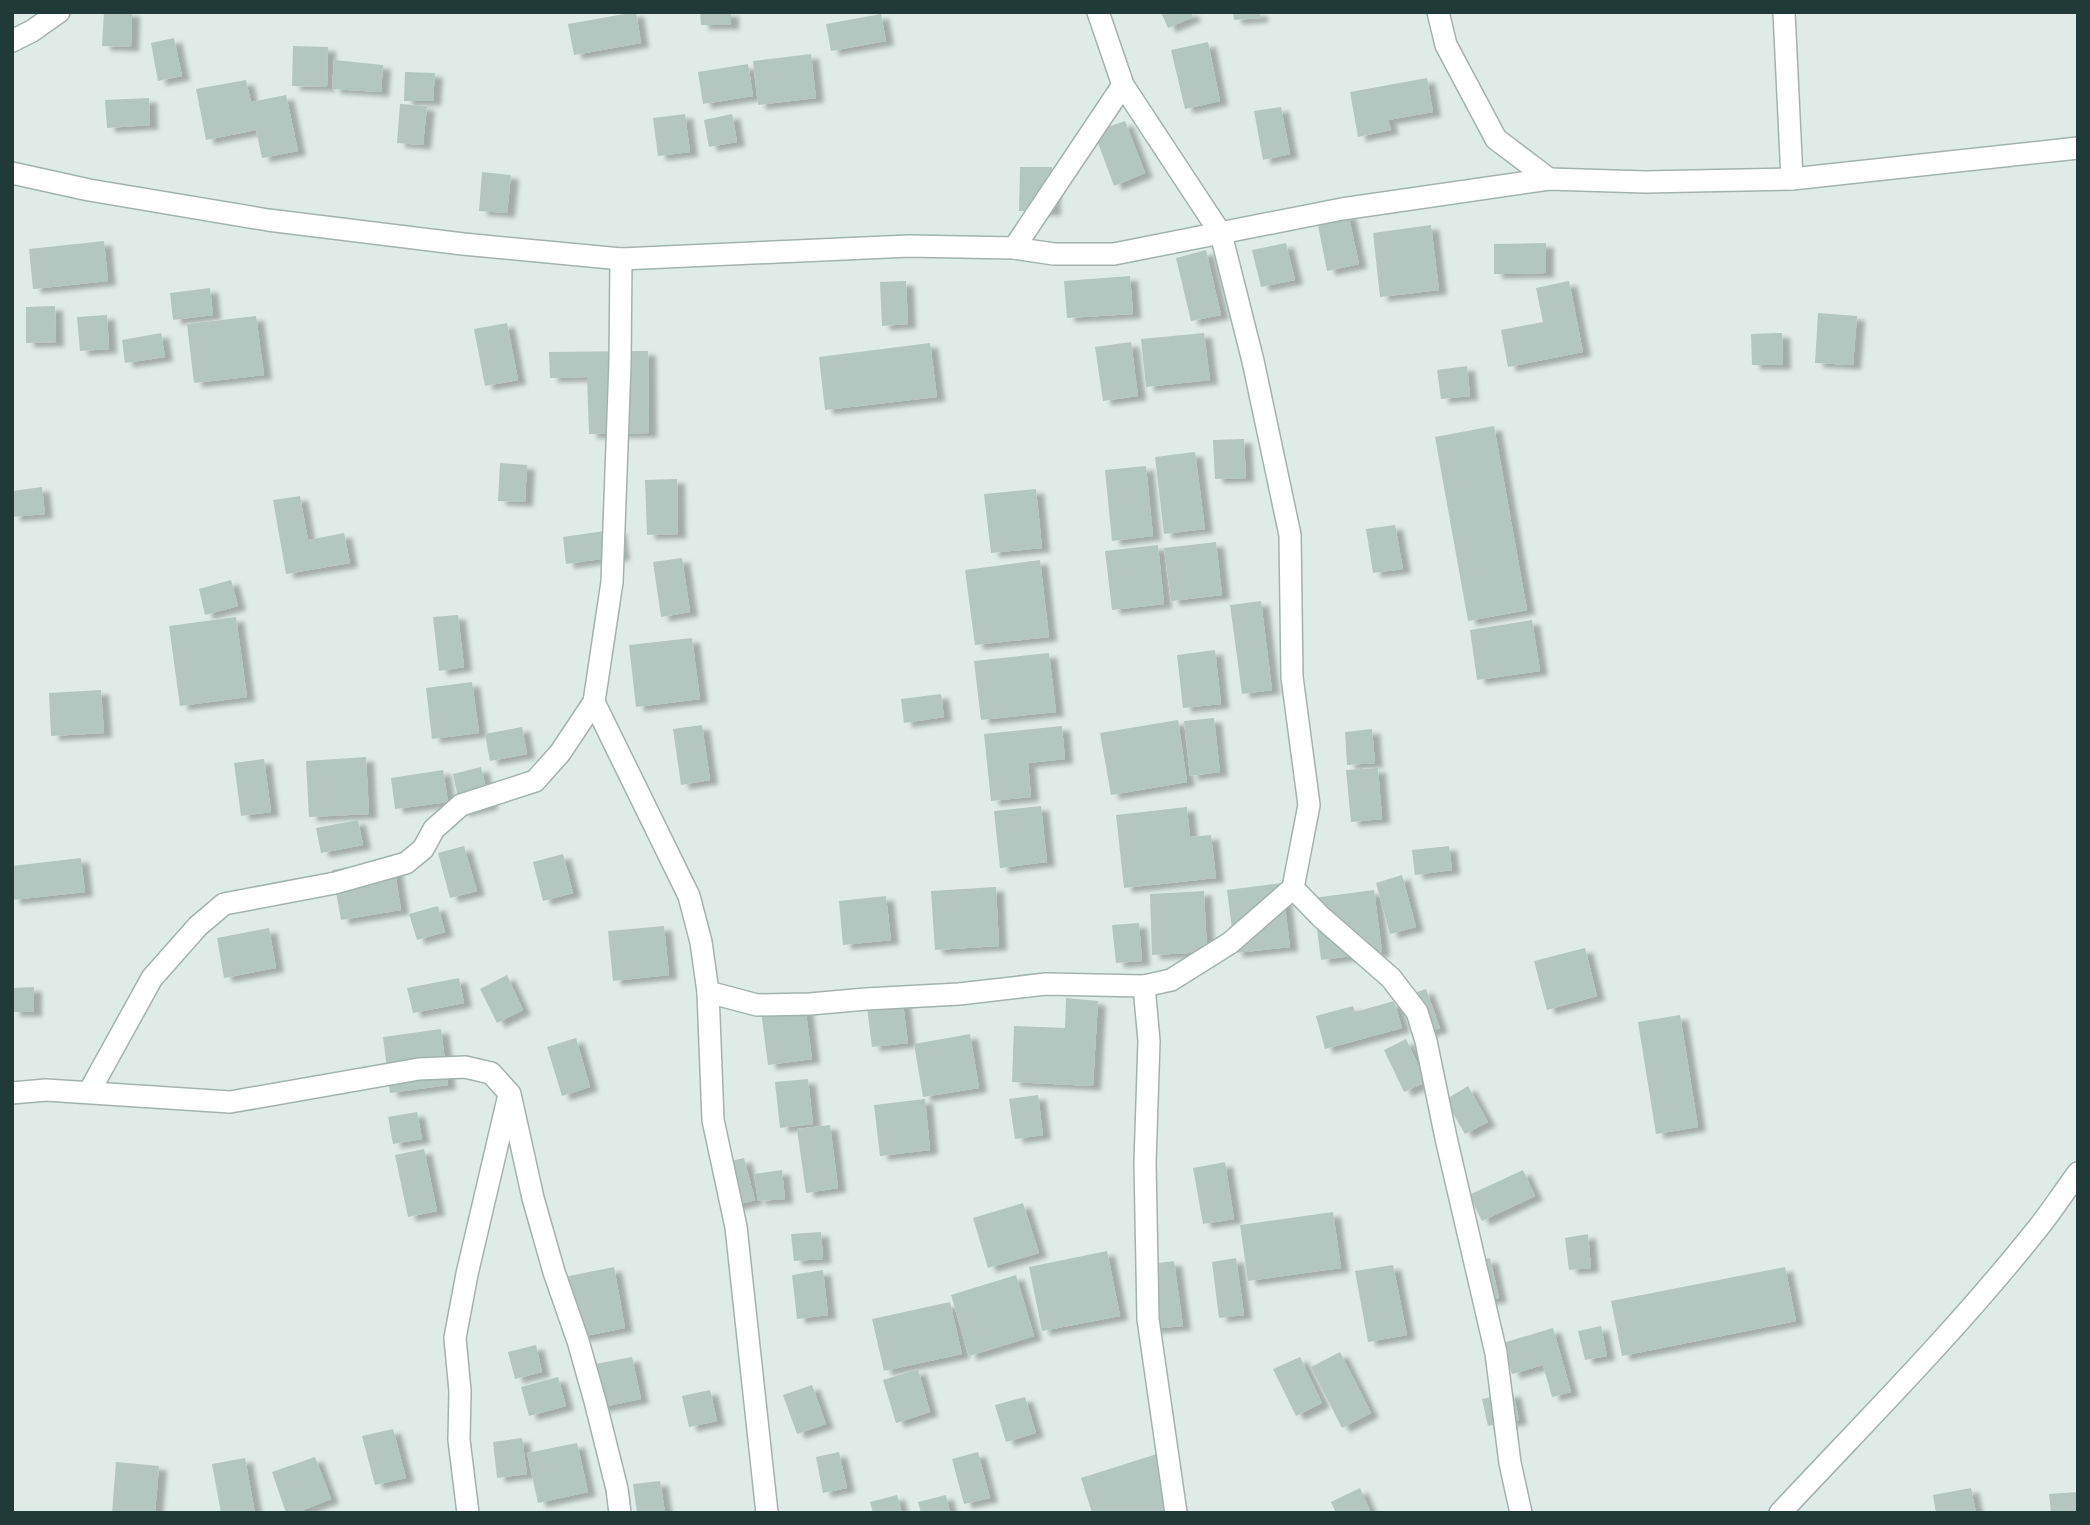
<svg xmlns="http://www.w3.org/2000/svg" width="2090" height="1525" viewBox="0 0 2090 1525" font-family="'Open Sans',sans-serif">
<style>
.building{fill:#b4c6c0;filter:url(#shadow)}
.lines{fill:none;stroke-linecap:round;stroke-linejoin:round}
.street-casing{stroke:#a2b3af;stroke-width:24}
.street{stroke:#fff;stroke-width:21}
</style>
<defs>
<filter id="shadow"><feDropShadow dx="8" dy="4.5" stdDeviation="2" flood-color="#0004"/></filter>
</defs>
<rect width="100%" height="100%" fill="#dfebe7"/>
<g class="building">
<path d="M104,12H132L131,47L102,46Z"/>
<path d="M636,12L641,43L574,55L568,24Z"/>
<path d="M700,12H731V25H701Z"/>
<path d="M1161,12H1191L1193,17L1168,28Z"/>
<path d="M1233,12H1260V18L1234,20Z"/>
<path d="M881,14L886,41L831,51L826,24Z"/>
<path d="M174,38L182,76L158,81L151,43Z"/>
<path d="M1208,42L1220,101L1185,109L1171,50Z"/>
<path d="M293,46L328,47L327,87L292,86Z"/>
<path d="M811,54L816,98L758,105L753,61Z"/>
<path d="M334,60L383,65L381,92L332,89Z"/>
<path d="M748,64L753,96L703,104L698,72Z"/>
<path d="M405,72L435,73L433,101H404Z"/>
<path d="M1427,78L1433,112L1388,120L1391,130L1358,137L1350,92Z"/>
<path d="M246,80L251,102L286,95L298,151L262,158L256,130L206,140L196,89Z"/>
<path d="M149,98L150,125L107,128L105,100Z"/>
<path d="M400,104L427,106L423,145L397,143Z"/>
<path d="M1281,107L1290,154L1263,160L1254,111Z"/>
<path d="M685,114L690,152L658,156L653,118Z"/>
<path d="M732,114L737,142L709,147L704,120Z"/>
<path d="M1125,121L1145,173L1114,186L1094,132Z"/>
<path d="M1020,167H1052L1053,211H1019Z"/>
<path d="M482,172L511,175L507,213L479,211Z"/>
<path d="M1348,213L1359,264L1327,271L1317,220Z"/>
<path d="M1431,225L1439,290L1380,297L1373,233Z"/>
<path d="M104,241L108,281L33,289L29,249Z"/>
<path d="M1286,243L1295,280L1261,287L1252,250Z"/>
<path d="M1546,243V273L1494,274V244Z"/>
<path d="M1206,250L1221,315L1191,321L1176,258Z"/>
<path d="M1130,276L1133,314L1067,318L1064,281Z"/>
<path d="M906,281L908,324L882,326L880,282Z"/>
<path d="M1569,281L1583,352L1508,367L1501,330L1543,322L1536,288Z"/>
<path d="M210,288L213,315L173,320L170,293Z"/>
<path d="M55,306L56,342L26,343V307Z"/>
<path d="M1818,313L1857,316L1853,365L1815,363Z"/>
<path d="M107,315L109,349L80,351L77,317Z"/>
<path d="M256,316L264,375L194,383L187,324Z"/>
<path d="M507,323L518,380L485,386L474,329Z"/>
<path d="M161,333L165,357L125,363L122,340Z"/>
<path d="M1204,333L1210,380L1146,387L1141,339Z"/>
<path d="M1782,333L1783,365H1752L1751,334Z"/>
<path d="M1131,342L1138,396L1103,401L1095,347Z"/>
<path d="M930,343L937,397L825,410L819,357Z"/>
<path d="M648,351L649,433L589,434L587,377L550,378L549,352Z"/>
<path d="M1467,366L1470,396L1441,399L1437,370Z"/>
<path d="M1494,426L1527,610L1468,621L1435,437Z"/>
<path d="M1244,439L1246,478L1215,479L1213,440Z"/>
<path d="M1195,452L1205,529L1164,534L1155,457Z"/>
<path d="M500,463L527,465L525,502L498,501Z"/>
<path d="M1146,466L1153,536L1112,541L1105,470Z"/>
<path d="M677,479L678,534L647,535L645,480Z"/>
<path d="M42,487L45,514L12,517V491Z"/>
<path d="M1036,489L1042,548L991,553L984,494Z"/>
<path d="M300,496L308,540L344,533L350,563L286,574L273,500Z"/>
<path d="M1395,525L1403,569L1373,573L1366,529Z"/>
<path d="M618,529L622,556L566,564L563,537Z"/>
<path d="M1216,542L1222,595L1171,601L1164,548Z"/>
<path d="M1158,545L1164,604L1112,610L1105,551Z"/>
<path d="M682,558L690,612L661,617L653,562Z"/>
<path d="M1040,560L1049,637L975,645L965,570Z"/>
<path d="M231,580L238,606L205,615L199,589Z"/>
<path d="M1261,601L1272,690L1242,694L1230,605Z"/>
<path d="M458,615L464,667L439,671L433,617Z"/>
<path d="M236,617L247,697L180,706L169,626Z"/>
<path d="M1532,620L1540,671L1477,680L1470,630Z"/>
<path d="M692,638L700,699L636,707L629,645Z"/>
<path d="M1215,650L1221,704L1183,708L1177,655Z"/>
<path d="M1049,653L1056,712L981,720L974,661Z"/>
<path d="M472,682L479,733L432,739L426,688Z"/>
<path d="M101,690L104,733L51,736L49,693Z"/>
<path d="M941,694L944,717L904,723L901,699Z"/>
<path d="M1214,718L1220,772L1190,776L1184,721Z"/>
<path d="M1178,720L1187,782L1111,795L1100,733Z"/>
<path d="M702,725L710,780L681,785L673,729Z"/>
<path d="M1062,726L1065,759L1028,763L1031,797L991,801L984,734Z"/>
<path d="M522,727L527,754L490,761L485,734Z"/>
<path d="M1372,729L1375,763L1347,765L1345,732Z"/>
<path d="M366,757L369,814L309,817L306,761Z"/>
<path d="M264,759L271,812L241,816L234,763Z"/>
<path d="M481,767L490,805L461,812L453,774Z"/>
<path d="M1378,768L1382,819L1351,822L1346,770Z"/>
<path d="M443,770L448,802L395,809L391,778Z"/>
<path d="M1041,806L1047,862L1000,868L994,811Z"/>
<path d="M1187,807L1190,837L1211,835L1216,878L1124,888L1116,815Z"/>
<path d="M358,820L363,845L321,853L316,828Z"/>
<path d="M464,846L477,891L450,898L438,853Z"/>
<path d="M1449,846L1452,870L1415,875L1412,850Z"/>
<path d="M563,854L573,893L543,901L533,862Z"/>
<path d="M81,858L85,892L12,900V866Z"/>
<path d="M393,859L401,910L341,920L332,870Z"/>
<path d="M1402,875L1416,927L1390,934L1376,883Z"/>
<path d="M1282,883L1290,947L1235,953L1227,890Z"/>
<path d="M996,887L999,946L935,950L931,891Z"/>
<path d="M1374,890L1382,952L1321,960L1313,898Z"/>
<path d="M1204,891L1207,952L1152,955L1150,894Z"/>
<path d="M886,896L891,940L843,945L839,901Z"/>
<path d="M438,906L445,932L417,940L409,914Z"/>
<path d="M1139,923L1142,961L1116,963L1112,925Z"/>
<path d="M664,926L669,975L613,981L608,931Z"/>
<path d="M269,928L276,968L224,978L217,938Z"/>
<path d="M1585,948L1597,996L1547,1010L1534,961Z"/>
<path d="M507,975L523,1010L497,1023L480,989Z"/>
<path d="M459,978L464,1003L413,1013L407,988Z"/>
<path d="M34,987V1012H12V988Z"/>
<path d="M1426,989L1440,1028L1413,1037L1400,998Z"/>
<path d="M902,996L908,1043L872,1047L866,1000Z"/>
<path d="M1066,998L1098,1001L1093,1086L1012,1082L1014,1026L1065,1028Z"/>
<path d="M1394,1001L1402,1028L1325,1049L1316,1016L1353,1006L1355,1012Z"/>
<path d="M805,1005L812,1059L768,1065L761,1011Z"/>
<path d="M1680,1015L1698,1127L1656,1134L1638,1022Z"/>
<path d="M441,1029L448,1085L390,1093L383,1037Z"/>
<path d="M970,1034L979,1088L923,1097L914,1044Z"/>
<path d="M576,1038L590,1087L562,1096L547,1047Z"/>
<path d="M1406,1039L1426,1082L1404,1092L1384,1050Z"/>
<path d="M808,1079L813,1124L780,1128L775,1082Z"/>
<path d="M1468,1086L1488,1122L1465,1134L1445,1100Z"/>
<path d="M1038,1095L1043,1135L1015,1139L1009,1099Z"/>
<path d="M925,1099L930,1150L880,1156L874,1105Z"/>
<path d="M417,1112L422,1139L393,1144L388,1117Z"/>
<path d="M830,1125L838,1188L806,1193L797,1129Z"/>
<path d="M424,1149L437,1211L408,1217L395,1155Z"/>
<path d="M744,1158L755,1200L729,1207L718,1164Z"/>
<path d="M1225,1162L1234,1219L1203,1224L1193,1168Z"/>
<path d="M782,1170L785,1199L758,1201L754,1174Z"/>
<path d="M1523,1170L1535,1196L1482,1221L1469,1195Z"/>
<path d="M1023,1203L1039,1253L988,1268L973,1218Z"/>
<path d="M1333,1212L1341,1268L1248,1281L1240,1225Z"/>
<path d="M821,1232L823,1259L794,1261L791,1234Z"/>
<path d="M1588,1234L1591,1268L1569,1270L1565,1238Z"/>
<path d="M1107,1251L1120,1316L1042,1331L1029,1267Z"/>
<path d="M1236,1258L1244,1315L1219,1318L1212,1262Z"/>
<path d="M1490,1258L1499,1298L1474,1303L1465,1263Z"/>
<path d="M1174,1261L1183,1326L1151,1329L1143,1265Z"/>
<path d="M1393,1265L1407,1335L1368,1342L1355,1271Z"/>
<path d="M614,1267L625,1328L570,1339L559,1278Z"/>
<path d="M1785,1267L1796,1321L1622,1356L1611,1301Z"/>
<path d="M823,1270L828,1315L797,1319L792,1275Z"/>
<path d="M1016,1275L1034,1336L969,1356L951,1295Z"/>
<path d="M950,1302L962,1354L884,1371L872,1319Z"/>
<path d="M1601,1326L1607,1356L1585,1360L1578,1331Z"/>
<path d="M1553,1328L1571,1392L1552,1397L1543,1365L1512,1374L1503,1343Z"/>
<path d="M536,1345L542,1372L515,1379L508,1352Z"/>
<path d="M1340,1352L1371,1413L1342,1428L1311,1367Z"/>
<path d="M632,1357L641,1399L598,1408L590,1365Z"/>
<path d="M1300,1357L1322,1403L1296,1416L1273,1369Z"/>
<path d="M918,1369L930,1412L896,1423L883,1380Z"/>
<path d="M558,1377L566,1406L529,1416L521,1387Z"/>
<path d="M812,1385L826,1424L797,1434L783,1395Z"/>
<path d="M710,1390L717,1421L689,1427L682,1396Z"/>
<path d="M1513,1392L1519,1420L1488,1426L1482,1399Z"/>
<path d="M1025,1397L1036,1433L1006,1442L995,1405Z"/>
<path d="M393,1429L406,1478L375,1485L362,1436Z"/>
<path d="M522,1438L527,1474L497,1478L493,1442Z"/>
<path d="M577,1443L588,1492L538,1503L527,1453Z"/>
<path d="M839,1452L847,1488L823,1493L816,1457Z"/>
<path d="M978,1452L990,1498L964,1504L952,1459Z"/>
<path d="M1160,1453L1179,1513H1092L1081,1478Z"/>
<path d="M315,1457L331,1499L296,1513H286L272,1472Z"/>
<path d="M245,1458L255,1513H221L212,1464Z"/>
<path d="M116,1462L159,1466L155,1513H112Z"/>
<path d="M660,1481L665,1513H637L633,1484Z"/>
<path d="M1360,1488L1371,1513H1336L1331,1502Z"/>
<path d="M1971,1488L1976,1513H1936L1933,1495Z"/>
<path d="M2078,1492V1513H2051L2049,1494Z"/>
<path d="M897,1495L902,1513H873L870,1502Z"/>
<path d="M946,1495L950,1513H921L918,1502Z"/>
</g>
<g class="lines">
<defs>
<g id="street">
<path d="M1438,12L1446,45L1496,139L1549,179"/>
<path d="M1784,12L1792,179"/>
<path d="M12,41L32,31L59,12"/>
<path d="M12,173L89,190L268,220L463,244L621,259L909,246L1014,248L1054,254H1114L1342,209L1549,179L1645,182L1792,179L2078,148"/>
<path d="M1014,248L1123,85"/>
<path d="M594,702L689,896L701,942L708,992L713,1120L736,1227L767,1513"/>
<path d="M1293,888L1320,916L1391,978L1417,1012L1426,1041L1446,1138L1496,1353L1510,1463L1521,1513"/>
<path d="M1144,986L1149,1041L1145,1163L1148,1319L1176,1513"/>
<path d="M708,992L757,1005L810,1004L866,999L959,994L1046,984L1144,986L1171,980L1230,943L1293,888L1309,805L1292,677L1290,535L1253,361L1221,234L1123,85L1098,12"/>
<path d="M89,1092L152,978L198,926L224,904L335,883L406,863L423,849L434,829L461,805L535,781L560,753L594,702L612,582L620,363L621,259"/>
<path d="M12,1093L46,1090L230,1102L419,1069L465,1067L491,1073L510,1094L533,1198L554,1272L578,1341L595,1401L617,1489L620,1513"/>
<path d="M468,1513L459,1440L460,1391L455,1338L467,1274L508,1099"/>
<path d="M1780,1513C1866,1421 1955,1332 2034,1233C2050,1214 2063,1193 2078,1173"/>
</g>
</defs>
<use href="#street" class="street-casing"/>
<use href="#street" class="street"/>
</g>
<rect width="2090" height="1525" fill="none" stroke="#203b37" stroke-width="28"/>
</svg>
